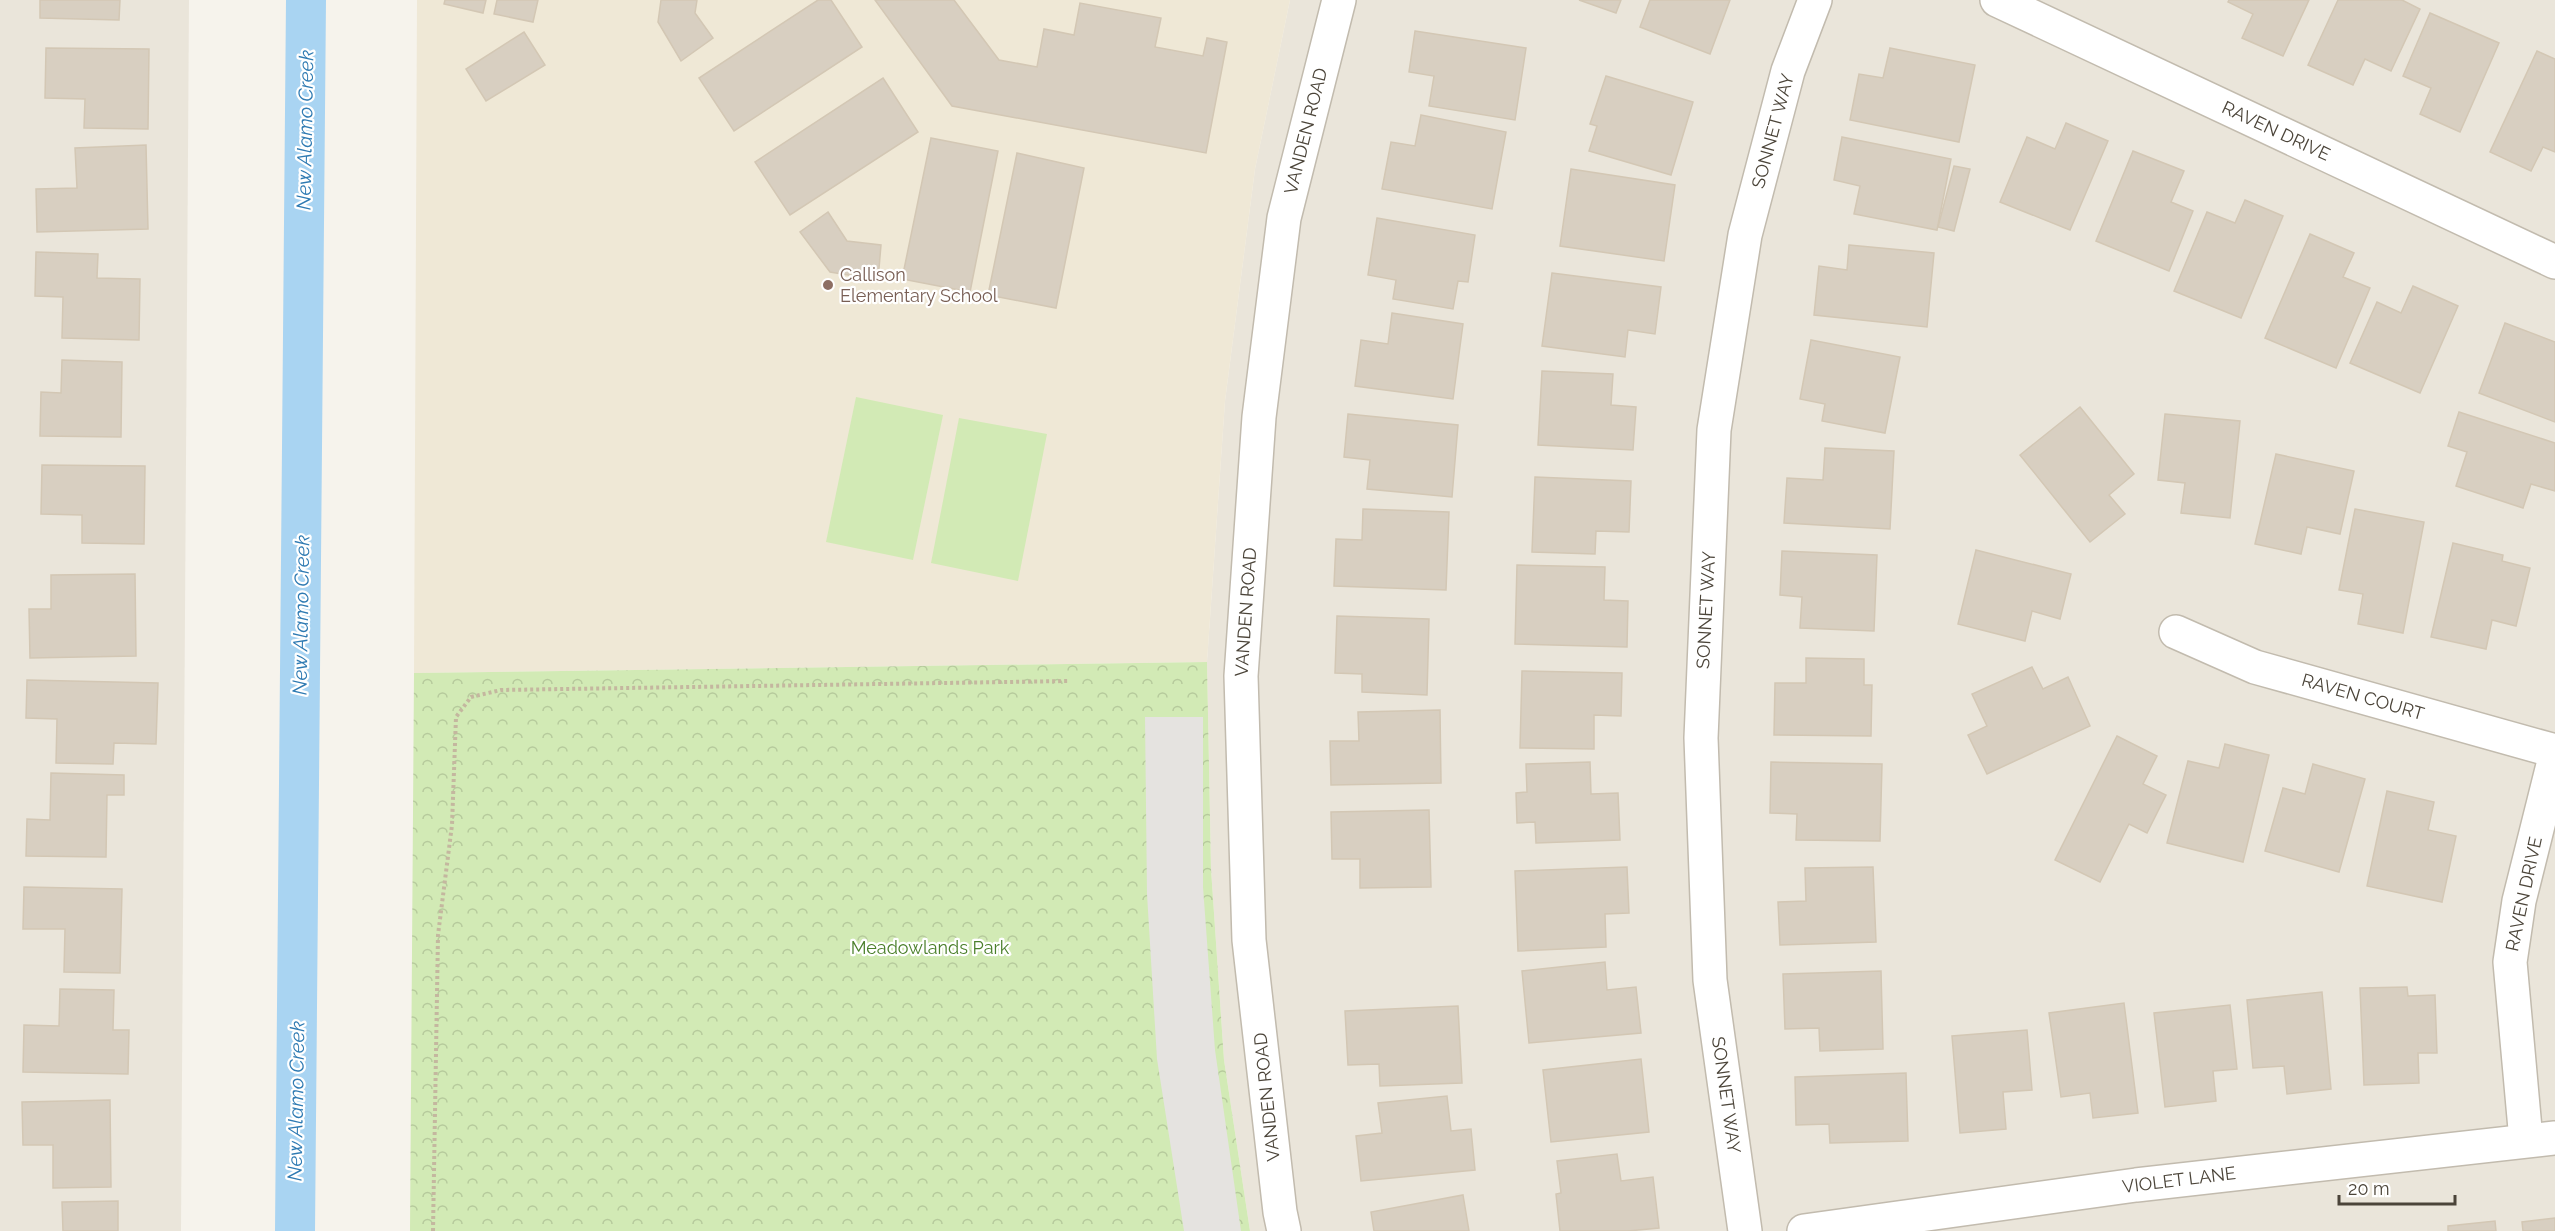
<svg xmlns="http://www.w3.org/2000/svg" width="2555" height="1231" viewBox="0 0 2555 1231" font-family="Raleway,sans-serif">
<style>
.residential{fill:#eae5da}
.education{fill:#efe8d6}
.green{fill:#d2eab5}
.park{fill:url(#park-crowns)}
.parking{fill:#e5e3e0}
.lines{fill:none;stroke-linecap:round;stroke-linejoin:round}
.canal{stroke:#a9d4f2;stroke-width:40}
.building{fill:#d8cfc1;stroke:#d3c7b4;stroke-width:1.5}
.minor-casing{stroke:#c2bbae;stroke-width:36}
.path{stroke:#c4b79f;stroke-width:4;stroke-dasharray:3 3;stroke-linecap:butt}
.minor{stroke:#fff;stroke-width:33}
.education-dot{fill:#8d6e63;stroke:#fff;stroke-width:2}
.labels{text-anchor:middle;stroke-width:4.5;stroke-linejoin:round;paint-order:stroke}
.street-label{font-size:18px;fill:#4b4439;stroke:#fff}
.education-label{font-size:18px;fill:#785e54;stroke:#fff;text-anchor:start}
.park-label{font-size:18px;fill:#4a7f2a;stroke:#fff}
.water-label{font-size:20px;font-style:italic;fill:#2e7ab2;stroke:#fff}
</style>
<defs>
<pattern id="park-crowns" width="20" height="18" patternUnits="userSpaceOnUse" patternTransform="scale(1.5)"><rect width="20" height="18" fill="#d2eab5"/><path d="M2 6a3 3 0 1 1 6 0M12 15a3 3 0 1 1 6 0" fill="none" stroke="#b6ca9c"/></pattern>
</defs>
<rect width="100%" height="100%" fill="#f6f3ec"/>
<g class="residential">
<path d="M0,0H189L181,1231H0Z"/>
<path d="M1290,0H2555V1231H1250L1224,1060L1211,869L1207,662L1225,401L1255,169Z"/>
</g>
<path class="education" d="M417,0H1290L1255,169L1225,401L1207,662L414,673Z"/>
<g class="green">
<path d="M856,397L943,415L913,560L826,542Z"/>
<path d="M959,418L1047,434L1018,581L931,563Z"/>
</g>
<path class="park" d="M1207,662L1211,869L1224,1060L1250,1231H410L414,673Z"/>
<path class="parking" d="M1145,717H1203V887L1215,1050L1241,1231H1184L1157,1059L1147,894Z"/>
<g class="lines">
<path class="canal" d="M295,1231L306,0"/>
</g>
<g class="building">
<path d="M40,0H120L119,20L40,18Z"/>
<path d="M445,0H486L483,13L444,4Z"/>
<path d="M497,0H538L533,22L494,14Z"/>
<path d="M661,0H697L695,13L713,38L681,61L658,22Z"/>
<path d="M818,0H831L862,47L734,131L699,78Z"/>
<path d="M875,0H954L999,60L1037,67L1044,29L1074,35L1080,3L1161,18L1155,47L1203,56L1207,38L1227,42L1206,153L952,106Z"/>
<path d="M1579,0H1621L1616,13Z"/>
<path d="M1650,0H1730L1710,54L1640,27Z"/>
<path d="M2229,0H2309L2283,56L2242,38L2253,14L2228,2Z"/>
<path d="M2338,0H2402L2420,9L2391,71L2365,59L2353,85L2308,65Z"/>
<path d="M2430,13L2499,43L2460,132L2420,114L2431,88L2403,76Z"/>
<path d="M1415,31L1526,48L1515,120L1429,106L1434,76L1409,72Z"/>
<path d="M524,32L545,65L486,101L466,69Z"/>
<path d="M46,48L149,49L148,129L84,128L85,99L45,98Z"/>
<path d="M1890,48L1975,65L1959,142L1850,120L1859,74L1883,78Z"/>
<path d="M2537,51L2555,59V152L2543,147L2531,171L2490,152Z"/>
<path d="M1606,76L1693,102L1671,175L1589,151L1597,126L1590,124Z"/>
<path d="M883,78L918,132L790,215L755,162Z"/>
<path d="M1421,115L1506,132L1492,209L1382,189L1391,142L1415,146Z"/>
<path d="M2066,123L2108,141L2070,230L2000,202L2027,137L2055,149Z"/>
<path d="M1842,137L1951,159L1937,230L1854,214L1860,186L1834,180Z"/>
<path d="M931,138L998,151L970,292L902,279Z"/>
<path d="M146,145L148,229L37,232L36,189L77,188L75,148Z"/>
<path d="M2133,151L2184,171L2171,202L2193,211L2169,271L2096,241Z"/>
<path d="M1017,153L1084,168L1056,308L988,295Z"/>
<path d="M1954,166L1970,169L1954,231L1938,227Z"/>
<path d="M1571,169L1675,185L1664,261L1560,246Z"/>
<path d="M2245,200L2283,216L2241,318L2174,291L2207,212L2235,223Z"/>
<path d="M828,212L847,241L881,245L878,280L830,272L800,232Z"/>
<path d="M1377,218L1475,235L1468,282L1458,281L1453,309L1393,299L1396,280L1368,275Z"/>
<path d="M2310,234L2354,253L2343,277L2370,288L2336,368L2265,338Z"/>
<path d="M1849,245L1934,253L1927,327L1814,315L1819,266L1847,270Z"/>
<path d="M36,252L98,254L97,278L140,279L139,340L62,338L63,297L35,296Z"/>
<path d="M1552,273L1661,287L1655,334L1628,330L1625,357L1542,346Z"/>
<path d="M2413,286L2458,306L2420,393L2350,363L2377,302L2401,313Z"/>
<path d="M1392,313L1463,324L1453,399L1355,386L1361,340L1388,344Z"/>
<path d="M2505,323L2555,342V422L2479,393Z"/>
<path d="M1811,340L1900,357L1885,433L1822,421L1825,404L1800,399Z"/>
<path d="M62,360L122,362L121,437L40,436L41,392L61,393Z"/>
<path d="M1542,371L1613,374L1611,405L1636,407L1633,450L1538,445Z"/>
<path d="M2080,407L2134,474L2109,495L2125,514L2090,542L2020,455Z"/>
<path d="M2459,412L2555,443V491L2531,484L2523,508L2456,486L2467,452L2448,446Z"/>
<path d="M1348,414L1458,425L1452,497L1367,489L1370,460L1344,457Z"/>
<path d="M2165,414L2240,421L2230,518L2181,513L2185,483L2158,480Z"/>
<path d="M1825,448L1894,451L1890,529L1784,523L1787,478L1823,480Z"/>
<path d="M2276,454L2354,471L2340,534L2307,527L2301,554L2255,544Z"/>
<path d="M42,465L145,466L144,544L82,543V515L41,514Z"/>
<path d="M1535,477L1631,481L1629,532L1596,531L1595,554L1532,552Z"/>
<path d="M1363,509L1449,512L1446,590L1334,586L1336,539L1362,540Z"/>
<path d="M2355,509L2424,522L2403,633L2358,624L2363,594L2339,590Z"/>
<path d="M2453,543L2503,555L2502,561L2530,568L2516,626L2492,620L2486,649L2431,637Z"/>
<path d="M1976,550L2071,574L2060,619L2032,611L2025,641L1958,624Z"/>
<path d="M1782,551L1877,555L1874,631L1800,628L1802,597L1780,595Z"/>
<path d="M1517,565L1605,567L1604,600L1628,601L1627,647L1515,644Z"/>
<path d="M135,574L136,656L30,658L29,609H51V575Z"/>
<path d="M1337,616L1429,619L1427,695L1362,692V674L1335,673Z"/>
<path d="M1806,658L1864,659V685H1872L1871,736L1774,735L1775,683H1806Z"/>
<path d="M2032,667L2043,689L2068,677L2090,726L1987,774L1968,735L1987,726L1972,694Z"/>
<path d="M1522,671L1622,673L1621,716L1594,715V749L1520,748Z"/>
<path d="M27,680L158,683L156,744L114,743L113,764L56,763L57,719L26,718Z"/>
<path d="M1440,710L1441,783L1331,785L1330,741H1359L1358,712Z"/>
<path d="M2117,736L2157,756L2143,784L2166,795L2147,833L2129,824L2100,882L2055,860Z"/>
<path d="M2225,744L2269,755L2243,862L2167,843L2188,761L2219,768Z"/>
<path d="M1590,762L1591,794L1618,793L1620,840L1536,843L1535,822L1517,823L1516,793L1527,792L1526,764Z"/>
<path d="M1771,762L1882,764L1880,841L1796,840L1797,814L1770,813Z"/>
<path d="M2313,764L2365,779L2339,872L2265,851L2283,788L2305,794Z"/>
<path d="M51,773L124,775V795H107L106,857L26,856L27,819L50,820Z"/>
<path d="M2387,791L2434,802L2428,830L2456,836L2442,902L2367,886Z"/>
<path d="M1429,810L1431,887L1360,888V859H1332L1331,812Z"/>
<path d="M1627,867L1629,913L1605,914L1606,947L1518,951L1515,871Z"/>
<path d="M1873,867L1876,942L1780,945L1778,902L1806,901L1805,868Z"/>
<path d="M24,887L122,889L120,973L64,972L65,929H23Z"/>
<path d="M1605,962L1607,990L1636,987L1641,1033L1529,1043L1522,971Z"/>
<path d="M1881,971L1883,1049L1820,1051L1819,1028L1785,1029L1783,974Z"/>
<path d="M2407,987L2408,996L2435,995L2437,1053H2418L2419,1083L2364,1085L2360,988Z"/>
<path d="M60,989L114,990L113,1030H129L128,1074L23,1072L24,1025L59,1026Z"/>
<path d="M2322,992L2331,1089L2287,1094L2284,1066L2253,1068L2247,1000Z"/>
<path d="M2124,1003L2138,1113L2093,1118L2090,1093L2061,1097L2049,1013Z"/>
<path d="M2230,1005L2237,1069L2213,1071L2216,1101L2165,1107L2154,1013Z"/>
<path d="M1458,1006L1462,1083L1380,1086L1379,1064L1348,1065L1345,1011Z"/>
<path d="M2027,1030L2032,1090L2003,1092L2006,1129L1960,1133L1952,1036Z"/>
<path d="M1641,1059L1649,1132L1551,1142L1543,1070Z"/>
<path d="M1906,1073L1908,1141L1830,1143L1829,1124L1796,1125L1795,1077Z"/>
<path d="M1447,1096L1451,1131L1471,1129L1475,1170L1361,1181L1356,1136L1382,1133L1378,1103Z"/>
<path d="M110,1100L111,1187L53,1188V1145H23L22,1102Z"/>
<path d="M1617,1154L1621,1181L1653,1177L1659,1228L1628,1231H1560L1556,1194L1561,1193L1557,1161Z"/>
<path d="M1463,1195L1469,1231H1374L1371,1212Z"/>
<path d="M118,1201V1231H63L62,1202Z"/>
<path d="M2555,1218V1231H2523L2522,1222Z"/>
<path d="M2495,1221L2496,1231H2448V1226Z"/>
</g>
<g class="lines">
<defs>
<g id="minor">
<path d="M1997,0L2555,262"/>
<path d="M2176,632L2255,667L2555,751"/>
<path d="M2526,1140L2510,962L2519,901L2555,757"/>
<path d="M1284,1231L1280,1212L1249,940L1241,676L1259,417L1284,218L1339,0"/>
<path d="M1745,1231L1710,980L1701,738L1714,430L1745,235L1788,71L1815,0"/>
<path d="M1804,1231L2136,1185L2555,1138"/>
</g>
</defs>
<use href="#minor" class="minor-casing"/>
<path class="path" d="M433,1231L438,935L452,825L456,717L471,697L501,690L1069,681"/>
<use href="#minor" class="minor"/>
</g>
<circle class="education-dot" cx="828" cy="285" r="6"/>
<g class="labels">
<g class="street-label">
<text transform="translate(1306 131) rotate(-76)" y="6">VANDEN ROAD</text>
<text transform="translate(1773 131) rotate(-75)" y="6">SONNET WAY</text>
<text transform="translate(2276 131) rotate(25)" y="6">RAVEN DRIVE</text>
<text transform="translate(1706 610) rotate(-87)" y="6">SONNET WAY</text>
<text transform="translate(1246 612) rotate(-86)" y="6">VANDEN ROAD</text>
<text transform="translate(2363 697) rotate(16)" y="6">RAVEN COURT</text>
<text transform="translate(2524 894) rotate(-78)" y="6">RAVEN DRIVE</text>
<text transform="translate(1726 1095) rotate(82)" y="6">SONNET WAY</text>
<text transform="translate(1267 1097) rotate(-96)" y="6">VANDEN ROAD</text>
<text transform="translate(2179 1180) rotate(-7)" y="6">VIOLET LANE</text>
</g>
<g class="education-label">
<text x="840" y="281">Callison<tspan x="840" dy="21">Elementary School</tspan></text>
</g>
<g class="park-label">
<text x="930" y="954">Meadowlands Park</text>
</g>
<g class="water-label">
<text transform="translate(305 130) rotate(-89)" y="7">New Alamo Creek</text>
<text transform="translate(301 615) rotate(-89)" y="7">New Alamo Creek</text>
<text transform="translate(296 1101) rotate(-89)" y="7">New Alamo Creek</text>
</g>
</g>
<path d="M2339 1195v9h116v-9" fill="none" stroke="#4b4439" stroke-width="3"/>
<text x="2348" y="1195" font-size="18" fill="#4b4439" stroke="#ffffff" stroke-width="4.5" paint-order="stroke">20 m</text>
</svg>
